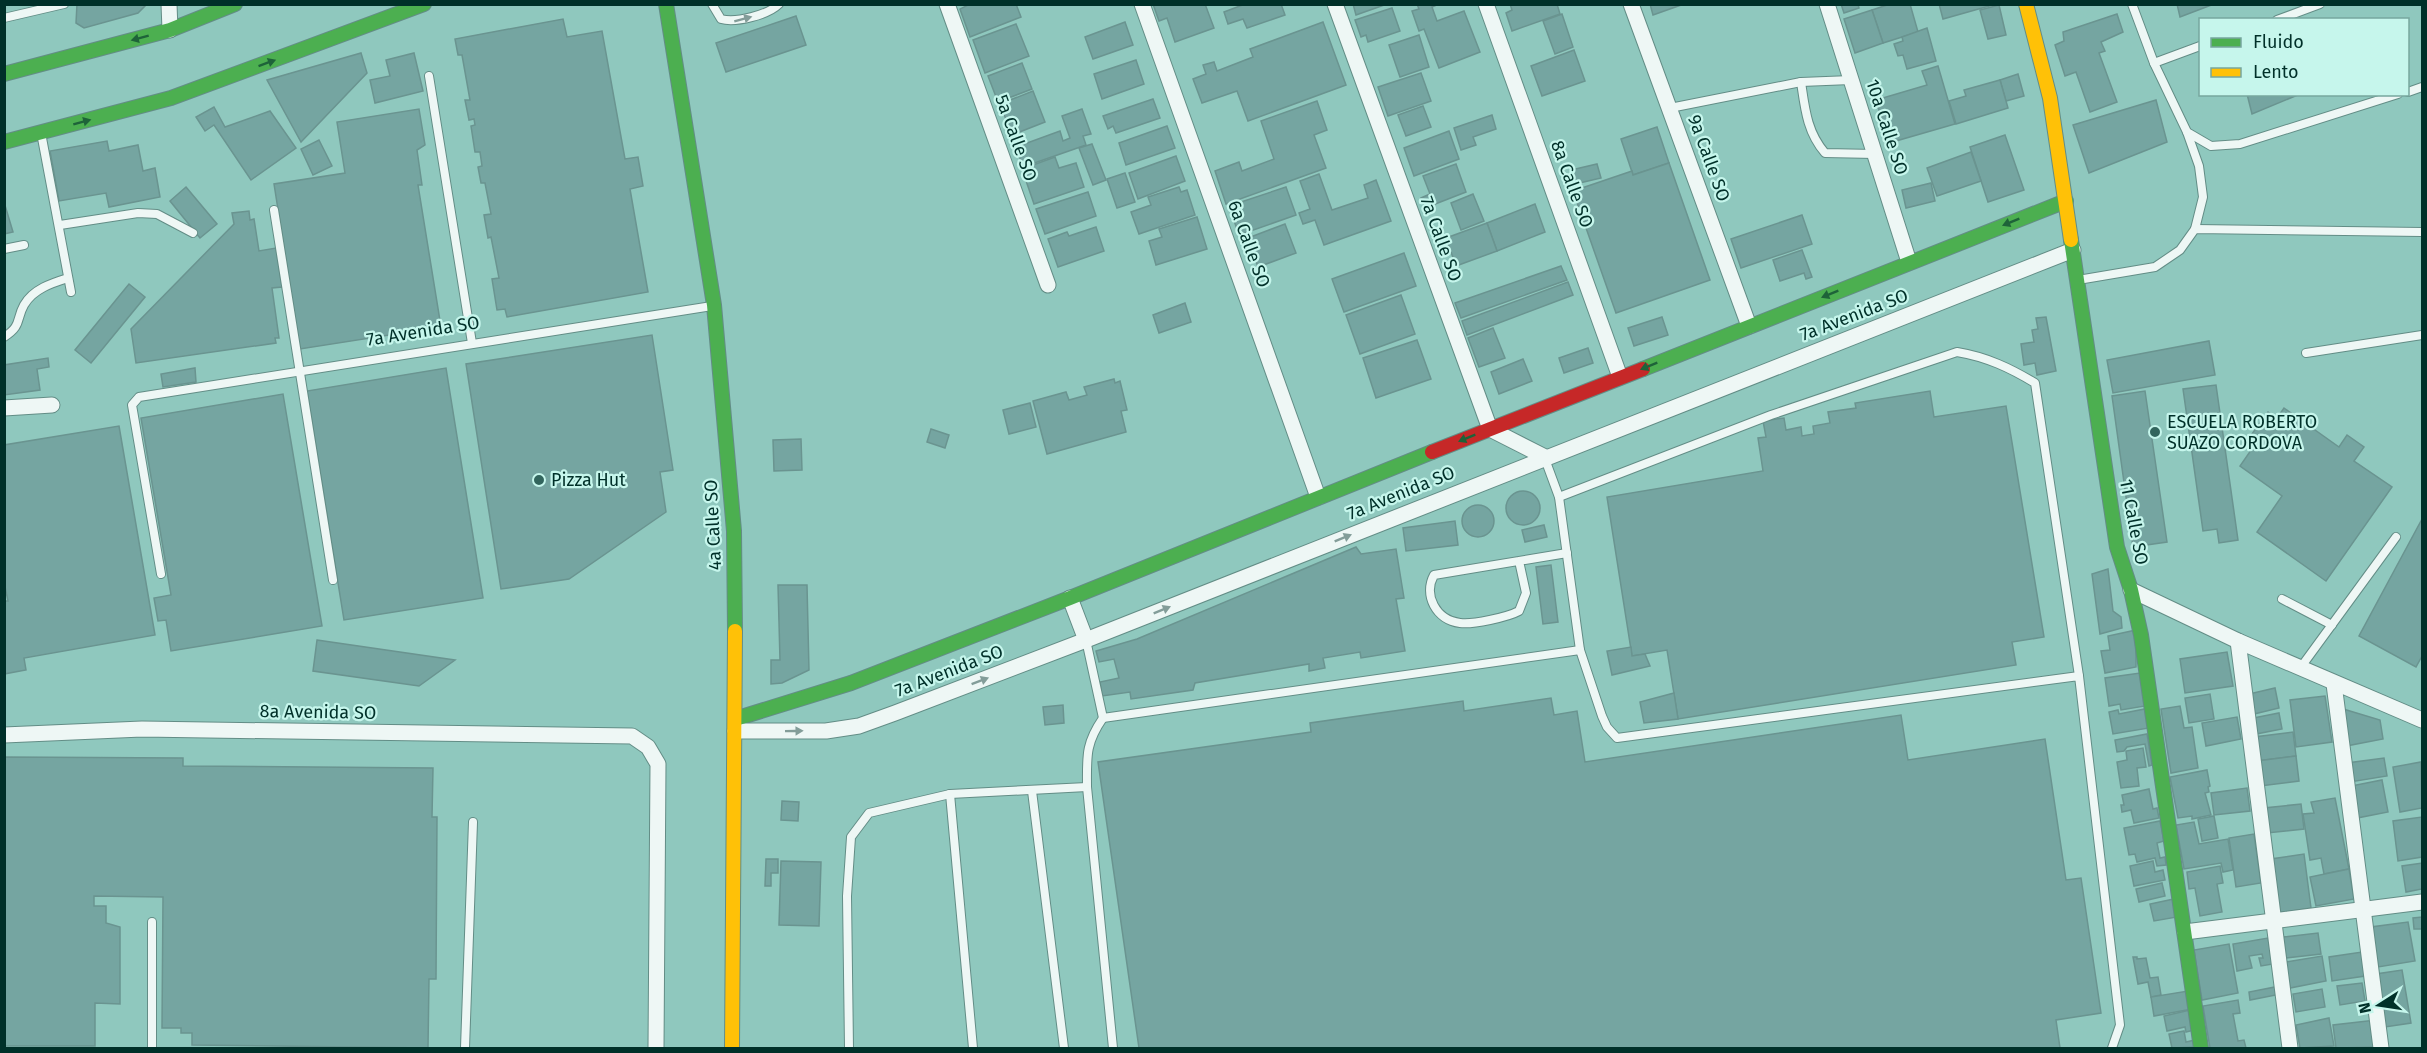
<svg xmlns="http://www.w3.org/2000/svg" width="2427" height="1053" viewBox="0 0 2427 1053" font-family="'Fira Sans',sans-serif">
<style>
.building{fill:#75a5a1;stroke:#6a9490;stroke-width:1.5}
.lines{fill:none;stroke-linecap:round;stroke-linejoin:round}
.lane-casing{stroke:#638d86;stroke-width:10}
.street-casing{stroke:#638d86;stroke-width:17}
.fast-casing{stroke:#638d86;stroke-width:16}
.slow-casing{stroke:#638d86;stroke-width:16}
.jam-casing{stroke:#638d86;stroke-width:16}
.lane{stroke:#eef7f5;stroke-width:8}
.street{stroke:#eef7f5;stroke-width:15}
.fast{stroke:#4caf50;stroke-width:14}
.slow{stroke:#ffc107;stroke-width:14}
.jam{stroke:#c62828;stroke-width:14}
.oneway{fill:#839d99}
.oneway2{fill:#1e6339}
.poi-dot{fill:#32655d;stroke:#c6f6ec;stroke-width:2}
.labels{text-anchor:middle;stroke-width:4.5;stroke-linejoin:round;paint-order:stroke}
.street-label{font-size:18px;fill:#003029;stroke:#c6f6ec}
.poi-label{font-size:18px;fill:#003029;stroke:#c6f6ec;text-anchor:start}
</style>
<rect width="100%" height="100%" fill="#8fc8be"/>
<g class="building">
<path d="M77,4H147L138,13L84,28L76,23Z"/>
<path d="M970,4H1016L1021,17L970,37L960,9Z"/>
<path d="M1153,4H1205L1214,28L1175,42L1167,18L1159,21Z"/>
<path d="M1245,4H1281L1285,15L1247,28L1243,19L1228,24L1224,12Z"/>
<path d="M1353,4H1387L1356,15Z"/>
<path d="M1417,4H1439L1432,7L1437,21L1464,11L1480,52L1439,68L1424,29L1419,31L1412,11L1419,9Z"/>
<path d="M1510,4H1557L1560,14L1512,31L1506,13L1512,10Z"/>
<path d="M1650,4H1684L1653,15Z"/>
<path d="M1841,4H1858L1859,8L1844,13Z"/>
<path d="M1890,4H1910L1918,32L1883,43L1872,10Z"/>
<path d="M1939,4H1993V5L1943,19Z"/>
<path d="M2177,4H2214L2180,17Z"/>
<path d="M1999,5L2006,35L1988,39L1980,10Z"/>
<path d="M1392,8L1400,31L1368,42L1366,35L1361,37L1355,20Z"/>
<path d="M1872,10L1883,43L1855,53L1844,19Z"/>
<path d="M1562,14L1573,47L1555,54L1543,21Z"/>
<path d="M2117,14L2123,32L2101,42L2105,51L2099,53L2117,102L2090,112L2076,72L2065,76L2055,45L2064,41L2063,32Z"/>
<path d="M796,16L806,45L726,72L716,43Z"/>
<path d="M563,19L567,37L602,31L625,159L638,157L643,186L630,189L648,292L507,317L505,309L497,310L492,279L499,278L491,237L488,238L484,215L491,214L485,183H481L478,167L482,166L480,152H475L471,126L475,125L474,119L469,120L465,100H470L462,55H458L455,39Z"/>
<path d="M1125,22L1133,45L1093,59L1085,37Z"/>
<path d="M1323,22L1346,85L1248,121L1237,91L1202,103L1193,79L1206,74L1203,65L1214,62L1217,71L1253,57L1250,49Z"/>
<path d="M1016,24L1029,56L985,73L973,40Z"/>
<path d="M1927,28L1936,61L1907,69L1903,55L1898,56L1894,44L1903,41L1902,37Z"/>
<path d="M1419,35L1429,67L1400,77L1389,45Z"/>
<path d="M1574,50L1585,81L1542,96L1531,66Z"/>
<path d="M361,53L367,73L301,142L267,80Z"/>
<path d="M414,53L423,91L375,103L370,80L390,76L386,60Z"/>
<path d="M1136,60L1144,84L1102,99L1094,74Z"/>
<path d="M1022,63L1032,89L998,102L988,76Z"/>
<path d="M1938,66L1955,124L1889,143L1876,100L1927,85L1922,71Z"/>
<path d="M1421,73L1431,101L1388,116L1378,87Z"/>
<path d="M2018,74L2024,96L2006,101L2000,80Z"/>
<path d="M2000,80L2008,108L1956,124L1949,101L1966,96L1964,90Z"/>
<path d="M1033,91L1045,122L1012,135L1000,104Z"/>
<path d="M2247,94H2300L2252,114Z"/>
<path d="M1153,99L1160,118L1116,133L1113,126L1108,129L1103,116Z"/>
<path d="M2156,100L2167,142L2089,173L2073,125Z"/>
<path d="M1317,101L1327,130L1314,135L1326,168L1226,204L1215,171L1239,162L1242,171L1274,159L1261,121Z"/>
<path d="M1423,106L1431,127L1406,136L1398,115Z"/>
<path d="M214,107L225,127L270,111L296,148L251,180L214,125L205,131L196,117Z"/>
<path d="M419,109L425,145L417,150L422,185H418L441,327L300,349L274,184L345,173L337,122Z"/>
<path d="M1082,109L1091,134L1083,136L1086,145L1023,167L1016,147L1060,131L1063,141L1070,138L1062,116Z"/>
<path d="M1492,115L1496,129L1473,137L1476,145L1461,150L1454,128Z"/>
<path d="M1167,126L1175,148L1126,165L1119,143Z"/>
<path d="M1657,127L1669,163L1633,175L1621,139Z"/>
<path d="M1449,131L1459,159L1414,176L1404,148Z"/>
<path d="M2005,135L2024,190L1988,202L1970,147Z"/>
<path d="M319,140L332,166L313,175L301,149Z"/>
<path d="M107,141L109,151L138,145L143,171L155,168L160,197L109,207L106,193L59,201L50,151Z"/>
<path d="M1092,144L1106,180L1093,185L1079,148Z"/>
<path d="M1971,152L1981,181L1937,196L1927,168Z"/>
<path d="M1176,156L1185,181L1138,199L1129,173Z"/>
<path d="M1055,157L1059,168L1076,163L1084,187L1034,204L1022,169Z"/>
<path d="M1669,163L1710,280L1616,313L1573,191L1632,171L1633,175Z"/>
<path d="M1456,164L1466,192L1425,208L1421,198L1430,194L1423,176Z"/>
<path d="M1597,164L1601,178L1575,184L1571,170Z"/>
<path d="M1125,173L1135,202L1117,208L1107,179Z"/>
<path d="M1319,174L1332,210L1368,198L1364,185L1376,180L1391,221L1324,245L1315,220L1303,224L1299,213L1310,209L1300,181Z"/>
<path d="M1931,183L1935,201L1906,208L1902,190Z"/>
<path d="M186,187L217,224L200,238L170,201Z"/>
<path d="M1179,187L1181,192L1187,190L1195,215L1139,234L1131,212L1151,205L1148,197Z"/>
<path d="M1286,187L1296,215L1239,235L1229,206Z"/>
<path d="M1088,192L1096,216L1045,234L1036,209Z"/>
<path d="M1473,194L1484,221L1461,230L1451,203Z"/>
<path d="M4,202L13,232L4,234Z"/>
<path d="M1535,204L1545,232L1497,251L1487,223Z"/>
<path d="M249,211L250,220L254,219L259,251L276,248L282,287L272,288L279,338H275L276,343L136,363L131,329L234,224L232,213Z"/>
<path d="M1802,215L1812,244L1741,268L1731,239Z"/>
<path d="M1197,217L1207,249L1156,265L1149,241L1162,237L1159,229Z"/>
<path d="M1487,223L1497,251L1456,266L1446,238Z"/>
<path d="M1285,224L1296,253L1258,267L1248,238Z"/>
<path d="M1096,227L1104,251L1058,267L1048,239L1067,232L1069,236Z"/>
<path d="M1802,250L1812,277L1806,279L1804,273L1780,281L1773,260Z"/>
<path d="M1404,253L1416,286L1344,312L1332,279Z"/>
<path d="M1561,266L1567,280L1461,318L1455,303Z"/>
<path d="M1568,282L1573,295L1467,335L1462,321Z"/>
<path d="M129,284L145,297L91,363L75,350Z"/>
<path d="M1401,295L1415,334L1360,354L1346,315Z"/>
<path d="M1185,303L1191,322L1159,333L1153,315Z"/>
<path d="M1662,317L1668,335L1634,346L1628,328Z"/>
<path d="M2046,317L2056,371L2037,375L2035,363L2024,365L2021,344L2034,342L2032,330L2038,329L2036,318Z"/>
<path d="M1493,328L1505,358L1479,367L1468,338Z"/>
<path d="M652,335L673,470L660,472L666,512L569,579L501,589L466,364Z"/>
<path d="M1417,340L1431,379L1376,398L1363,358Z"/>
<path d="M2209,341L2215,375L2113,393L2107,360Z"/>
<path d="M1588,348L1593,363L1564,373L1559,358Z"/>
<path d="M48,358L49,367L37,369L40,390L4,395V365Z"/>
<path d="M1523,359L1532,381L1499,394L1491,372Z"/>
<path d="M195,368L196,382L163,387L161,374Z"/>
<path d="M446,368L483,598L344,620L307,391Z"/>
<path d="M1114,379L1115,383L1120,381L1127,410L1121,411L1126,432L1047,454L1033,401L1066,392L1069,400L1087,395L1084,387Z"/>
<path d="M2216,385L2238,540L2219,543L2217,529L2203,531L2183,389Z"/>
<path d="M1930,391L1934,417L2006,406L2044,637L2012,642L2016,665L1678,719L1667,650L1632,656L1607,497L1763,471L1758,438L1766,437L1763,421L1784,418L1786,430L1801,427L1802,436L1814,434L1813,426L1830,423L1828,412L1856,408L1855,403Z"/>
<path d="M2145,391L2167,542L2133,547L2112,396Z"/>
<path d="M283,394L322,626L171,651L166,620L158,621L154,598L171,595L141,418Z"/>
<path d="M1030,403L1036,427L1009,434L1003,410Z"/>
<path d="M2284,408L2339,447L2347,435L2364,447L2354,461L2392,487L2326,581L2257,532L2282,496L2240,466L2256,443L2249,438L2268,412L2277,418Z"/>
<path d="M119,426L155,635L24,658L26,670L4,674V601H8L4,582V445Z"/>
<path d="M931,429L949,435L945,448L927,442Z"/>
<path d="M801,439L802,470L774,471L773,440Z"/>
<circle cx="1523" cy="508" r="17"/>
<circle cx="1478" cy="521" r="16"/>
<path d="M2422,519V656L2416,667L2359,636Z"/>
<path d="M1455,521L1458,545L1406,551L1403,528Z"/>
<path d="M1544,525L1547,537L1525,542L1522,530Z"/>
<path d="M1356,547L1361,554L1396,549L1404,598L1396,599L1405,651L1361,658L1360,652L1323,658L1325,668L1309,671V664L1195,683L1193,690L1131,699L1130,692L1102,696L1100,682L1119,678L1114,659L1099,662L1096,651L1137,639Z"/>
<path d="M1551,565L1558,622L1543,624L1536,567Z"/>
<path d="M2108,569L2113,611L2121,617L2122,628L2100,634L2092,574Z"/>
<path d="M778,585H807L809,670L782,683L771,684V660H780Z"/>
<path d="M2136,630V667L2105,673L2101,651L2110,650L2108,636Z"/>
<path d="M317,640L455,660L419,686L313,671Z"/>
<path d="M1631,647L1632,656L1645,654L1650,666L1612,675L1607,651Z"/>
<path d="M2227,652L2233,686L2185,693L2180,659Z"/>
<path d="M2140,673L2145,706L2121,710L2120,704L2109,706L2105,678Z"/>
<path d="M2275,688L2279,708L2254,714L2249,694Z"/>
<path d="M1674,693L1678,719L1644,723L1640,702Z"/>
<path d="M2210,694L2214,719L2189,723L2185,698Z"/>
<path d="M2325,696L2332,742L2296,747L2290,700Z"/>
<path d="M1551,698L1554,715L1577,711L1585,762L1901,715L1908,760L2045,739L2066,880L2081,878L2101,1013L2056,1020L2060,1048H1139L1098,762L1311,732L1310,723L1463,701L1464,711Z"/>
<path d="M1063,705L1064,723L1045,725L1043,707Z"/>
<path d="M2180,706L2184,728L2192,727L2198,768L2171,773L2161,709Z"/>
<path d="M2340,708L2380,720L2383,739L2346,746Z"/>
<path d="M2145,709L2149,728L2113,734L2109,712L2118,710L2119,714Z"/>
<path d="M2279,713L2282,729L2256,734L2253,718Z"/>
<path d="M2237,717L2241,739L2206,746L2202,723Z"/>
<path d="M2293,732L2296,756L2257,761L2254,737Z"/>
<path d="M2147,734L2152,765L2149,766L2145,744L2127,747L2124,751L2117,752L2115,740Z"/>
<path d="M2143,748L2146,767L2137,768L2139,786L2121,788L2117,762L2127,760L2126,751Z"/>
<path d="M2296,756L2299,781L2260,786L2257,761Z"/>
<path d="M4,757L183,758V766L433,768L432,817H437L436,979H429L428,1048L192,1045V1033H181V1028H162L163,897L94,896V906H106V923L120,927V1004L95,1003V1046H4Z"/>
<path d="M2384,758L2387,776L2350,782L2347,763Z"/>
<path d="M2421,762L2422,808L2400,812L2393,767Z"/>
<path d="M2207,770L2210,786L2208,787L2209,792L2205,793L2211,815L2192,819V816L2178,818L2170,777Z"/>
<path d="M2382,780L2388,812L2357,818L2351,786Z"/>
<path d="M2247,788L2250,811L2214,815L2211,793Z"/>
<path d="M2149,789L2153,809L2157,808L2159,818L2134,823L2131,810L2122,812L2121,805H2124L2122,795Z"/>
<path d="M2335,798L2349,869L2324,874L2321,858L2310,860L2303,814L2314,813L2311,802Z"/>
<path d="M782,801L799,802L798,821L781,820Z"/>
<path d="M2301,804L2304,829L2267,833L2264,808Z"/>
<path d="M2214,816L2218,838L2202,841L2198,819Z"/>
<path d="M2422,817V857L2398,861L2393,821Z"/>
<path d="M2160,821L2164,841L2157,843L2160,858L2165,857L2166,865L2157,866L2155,858L2137,862L2135,854L2129,855L2124,828Z"/>
<path d="M2194,822L2199,844L2228,839L2233,870L2223,872L2221,863L2184,869L2176,825Z"/>
<path d="M2254,834L2261,883L2236,887L2229,838Z"/>
<path d="M2304,854L2311,908L2279,913L2271,859Z"/>
<path d="M766,859H778V873H771V886H765Z"/>
<path d="M781,861L821,862L819,926L779,925Z"/>
<path d="M2153,861L2155,872L2163,870L2165,880L2134,886L2130,866Z"/>
<path d="M2422,863V889L2406,892L2402,866Z"/>
<path d="M2220,866L2223,883L2217,884L2222,912L2200,916L2195,888L2189,889L2187,872Z"/>
<path d="M2349,869L2354,899L2316,906L2310,877Z"/>
<path d="M2162,883L2165,896L2139,902L2136,889Z"/>
<path d="M2174,899L2177,917L2154,921L2150,904Z"/>
<path d="M2422,917V929H2414L2413,918Z"/>
<path d="M2408,922L2415,961L2378,967L2371,927Z"/>
<path d="M2318,933L2321,954L2285,958L2283,937Z"/>
<path d="M2268,938L2273,964L2261,966L2259,958H2263L2262,954L2249,956L2252,968L2237,971L2233,944Z"/>
<path d="M2229,944L2238,993L2202,1000L2194,950Z"/>
<path d="M2362,952L2365,976L2332,981L2329,957Z"/>
<path d="M2322,956L2326,981L2290,988L2286,962Z"/>
<path d="M2133,957H2137V959L2146,958L2150,978L2158,977L2161,995L2151,997L2148,982L2138,984Z"/>
<path d="M2402,970L2411,1023L2385,1027L2376,974Z"/>
<path d="M2362,983L2365,1001L2340,1005L2337,986Z"/>
<path d="M2275,987L2276,995L2250,1000L2249,992Z"/>
<path d="M2322,989L2325,1007L2296,1012L2293,994Z"/>
<path d="M2188,991L2192,1009L2154,1016L2151,997Z"/>
<path d="M2238,1000L2240,1013L2233,1014L2238,1041L2244,1040L2246,1048H2210L2203,1006Z"/>
<path d="M2190,1010L2194,1030L2186,1032L2185,1027L2167,1031L2164,1016Z"/>
<path d="M2329,1018L2334,1046L2300,1048L2296,1025Z"/>
<path d="M2376,1020L2379,1047L2336,1048L2333,1025Z"/>
<path d="M2184,1031L2186,1042L2195,1040L2196,1047L2172,1048L2169,1034Z"/>
</g>
<g class="lines">
<defs>
<g id="lane">
<path d="M712,4L721,19C736,23 768,15 779,4"/>
<path d="M2132,4L2154,63L2187,132L2211,146L2240,144L2398,94"/>
<path d="M4,18L64,4"/>
<path d="M2277,20L2320,4"/>
<path d="M2154,63L2200,46"/>
<path d="M429,76L472,343"/>
<path d="M1801,82C1805,109 1807,132 1825,153L1875,154"/>
<path d="M2408,92L2422,87"/>
<path d="M1670,108L1801,82L1851,80"/>
<path d="M2187,132L2199,166L2203,197L2195,229"/>
<path d="M42,138L71,292"/>
<path d="M274,210L333,580"/>
<path d="M60,225L138,213L157,214L193,233"/>
<path d="M4,249L24,245"/>
<path d="M2078,280L2155,267L2180,250L2195,229L2422,232"/>
<path d="M4,337C22,326 16,319 24,305C33,289 52,283 68,278"/>
<path d="M2306,353L2422,335"/>
<path d="M1545,459L1559,497L1580,650L1602,716L1607,727L1617,738L2079,676L2120,1025L2112,1048"/>
<path d="M1559,497L1771,415L1957,352C1987,357 2010,368 2035,383L2079,676"/>
<path d="M1519,561L1526,593L1519,611C1508,617 1472,625 1460,623C1436,620 1423,595 1434,575L1567,553"/>
<path d="M161,574L132,405L139,397L712,306"/>
<path d="M2282,599L2332,625"/>
<path d="M1086,640L1103,718"/>
<path d="M2301,667L2396,537"/>
<path d="M1032,791L1064,1048"/>
<path d="M950,794L973,1048"/>
<path d="M152,922V1048"/>
<path d="M465,1048L473,822"/>
<path d="M849,1048L847,896L851,837L869,813L950,794L1087,787"/>
<path d="M1113,1048L1087,787C1087,757 1085,744 1103,718L1580,650"/>
</g>
<g id="street">
<path d="M169,4L170,30"/>
<path d="M947,4L1048,285"/>
<path d="M1142,4L1318,497"/>
<path d="M1335,4L1490,429L1545,457"/>
<path d="M1486,4L1620,377"/>
<path d="M1631,4L1749,326"/>
<path d="M1827,4L1909,262"/>
<path d="M4,408L52,405"/>
<path d="M2131,590L2238,641L2422,720"/>
<path d="M1070,598L1086,640"/>
<path d="M2238,641L2290,1048"/>
<path d="M2334,684L2381,1048"/>
<path d="M735,731H826L859,726L895,713L1086,640L2073,250"/>
<path d="M4,735L142,729L632,736L648,747L658,764L656,1048"/>
<path d="M2185,932L2422,902"/>
</g>
<g id="fast">
<path d="M666,4L714,305L734,531L735,631"/>
<path d="M4,74L170,30L235,4"/>
<path d="M4,142L171,98L424,4"/>
<path d="M2071,240L2117,547L2131,590L2141,635L2201,1048"/>
<path d="M1643,369L2066,201"/>
<path d="M735,719L851,683L1070,598L1432,452"/>
</g>
<g id="slow">
<path d="M2026,4L2050,98L2071,240"/>
<path d="M732,1048L735,631"/>
</g>
<path id="jam" d="M1432,452L1643,369"/>
</defs>
<use href="#lane" class="lane-casing"/>
<use href="#street" class="street-casing"/>
<use href="#fast" class="fast-casing"/>
<use href="#slow" class="slow-casing"/>
<use href="#jam" class="jam-casing"/>
<use href="#lane" class="lane"/>
<use href="#street" class="street"/>
<use href="#fast" class="fast"/>
<use href="#slow" class="slow"/>
<use href="#jam" class="jam"/>
</g>
<defs><path id="oneway-solid" d="M-6-.8H1V-3.2L6.5 0L1 3.2V.8H-6Z" transform="scale(1.5)"/></defs>
<g class="oneway">
<use href="#oneway-solid" transform="translate(743 19) rotate(-15)"/>
<use href="#oneway-solid" transform="translate(1343 538) rotate(-22)"/>
<use href="#oneway-solid" transform="translate(1162 610) rotate(-22)"/>
<use href="#oneway-solid" transform="translate(980 681) rotate(-21)"/>
<use href="#oneway-solid" transform="translate(794 731) rotate(-1)"/>
</g>
<g class="oneway2">
<use href="#oneway-solid" transform="translate(140 38) rotate(165)"/>
<use href="#oneway-solid" transform="translate(267 63) rotate(-20)"/>
<use href="#oneway-solid" transform="translate(82 122) rotate(-15)"/>
<use href="#oneway-solid" transform="translate(2011 222) rotate(158)"/>
<use href="#oneway-solid" transform="translate(1830 294) rotate(158)"/>
<use href="#oneway-solid" transform="translate(1649 366) rotate(158)"/>
<use href="#oneway-solid" transform="translate(1467 438) rotate(158)"/>
</g>
<g class="poi-dot">
<circle cx="2155" cy="432" r="6"/>
<circle cx="539" cy="480" r="6"/>
</g>
<g class="labels">
<g class="street-label">
<text transform="translate(1887 127) rotate(72)" y="6">10a Calle SO</text>
<text transform="translate(1016 138) rotate(70)" y="6">5a Calle SO</text>
<text transform="translate(1709 158) rotate(70)" y="6">9a Calle SO</text>
<text transform="translate(1572 184) rotate(70)" y="6">8a Calle SO</text>
<text transform="translate(1441 239) rotate(70)" y="6">7a Calle SO</text>
<text transform="translate(1249 244) rotate(70)" y="6">6a Calle SO</text>
<text transform="translate(1854 315) rotate(-21)" y="6">7a Avenida SO</text>
<text transform="translate(423 331) rotate(-9)" y="6">7a Avenida SO</text>
<text transform="translate(1401 493) rotate(-22)" y="6">7a Avenida SO</text>
<text transform="translate(2134 522) rotate(79)" y="6">11 Calle SO</text>
<text transform="translate(713 525) rotate(-93)" y="6">4a Calle SO</text>
<text transform="translate(949 671) rotate(-21)" y="6">7a Avenida SO</text>
<text transform="translate(318 712) rotate(1)" y="6">8a Avenida SO</text>
</g>
<g class="poi-label">
<text x="2167" y="428">ESCUELA ROBERTO<tspan x="2167" dy="21">SUAZO CORDOVA</tspan></text>
<text x="551" y="486">Pizza Hut</text>
</g>
</g>
<rect width="2427" height="1053" fill="none" stroke="#003029" stroke-width="12"/>
<rect x="2199" y="18" width="210" height="78" fill="#c6f6ec" stroke="#77a79e" stroke-width="1.5"/>
<rect x="2211" y="38" width="30" height="9" fill="#4caf50" stroke="#77a79e" stroke-width="1.5"/>
<text x="2253" y="48" font-size="18" fill="#003029">Fluido</text>
<rect x="2211" y="68" width="30" height="9" fill="#ffc107" stroke="#77a79e" stroke-width="1.5"/>
<text x="2253" y="78" font-size="18" fill="#003029">Lento</text>
<g transform="translate(2379 1005) rotate(258)" stroke="#c6f6ec" stroke-width="4.5" paint-order="stroke">
<path d="M0-4.5L10 22L0 15L-10 22Z" fill="#003029"/>
<text y="-9" font-size="16" font-weight="bold" text-anchor="middle" fill="#003029">N</text>
</g>
</svg>
